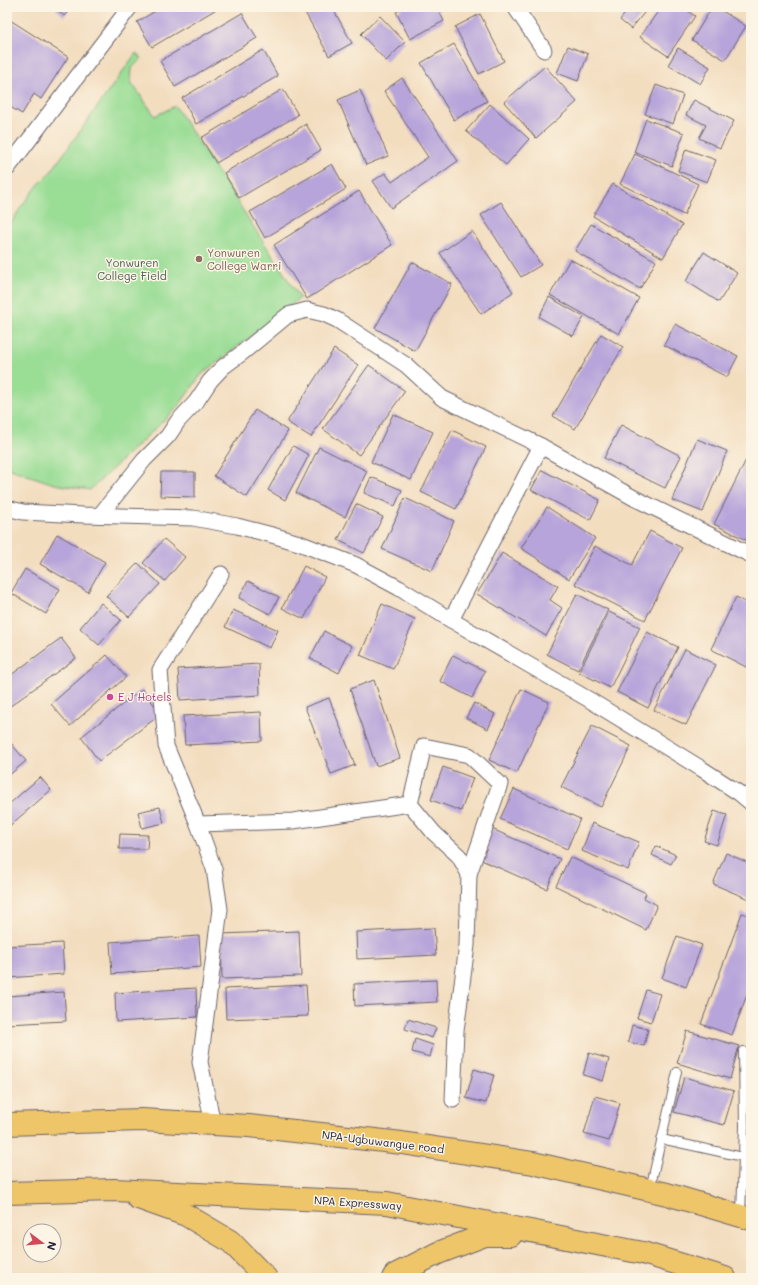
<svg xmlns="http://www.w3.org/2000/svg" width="758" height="1285" viewBox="0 0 758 1285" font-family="Mali,sans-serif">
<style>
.green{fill:#9add95;stroke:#5e8068}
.building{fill:#b7a4da}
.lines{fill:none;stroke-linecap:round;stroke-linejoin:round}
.lane-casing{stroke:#6b6369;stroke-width:10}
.street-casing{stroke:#6b6369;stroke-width:17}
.primary-casing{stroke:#6b6369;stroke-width:24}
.lane{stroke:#fff;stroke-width:8}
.street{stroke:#fff;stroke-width:15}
.primary{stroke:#eec569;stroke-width:22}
.education-dot{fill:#8d6e63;stroke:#fcf5e5;stroke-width:1.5}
.hotel-dot{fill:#d1479c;stroke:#fcf5e5;stroke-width:1.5}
.labels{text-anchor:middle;stroke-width:3;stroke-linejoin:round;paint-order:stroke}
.education-label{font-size:11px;fill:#785e54;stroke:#fcf5e5;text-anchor:start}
.park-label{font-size:11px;fill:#465a56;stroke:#fcf5e5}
.hotel-label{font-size:11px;fill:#b23c85;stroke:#fcf5e5;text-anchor:start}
.street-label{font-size:11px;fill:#22223b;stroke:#fcf5e5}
</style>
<rect width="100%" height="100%" fill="#fcf5e5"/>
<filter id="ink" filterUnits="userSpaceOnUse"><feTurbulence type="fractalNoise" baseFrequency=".025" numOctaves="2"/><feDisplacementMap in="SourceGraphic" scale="8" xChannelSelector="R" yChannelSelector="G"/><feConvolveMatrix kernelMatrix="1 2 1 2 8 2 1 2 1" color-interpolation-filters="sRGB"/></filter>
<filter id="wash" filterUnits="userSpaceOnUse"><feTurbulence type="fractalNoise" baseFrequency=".012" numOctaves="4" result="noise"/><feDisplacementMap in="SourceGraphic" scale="16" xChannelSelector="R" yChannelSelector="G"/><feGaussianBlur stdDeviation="0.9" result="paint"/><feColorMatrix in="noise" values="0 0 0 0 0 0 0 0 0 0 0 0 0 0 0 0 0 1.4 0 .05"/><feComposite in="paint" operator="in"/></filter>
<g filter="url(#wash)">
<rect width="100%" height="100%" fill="#f3ddbf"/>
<path class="green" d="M136,53L142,58L132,68L131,82L155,116L175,106L300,298L201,375L177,408L90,490L54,484L7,468V230L21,207L39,184L50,173Z"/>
<g id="blocks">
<g class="building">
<path d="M54,7H72L64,16Z"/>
<path d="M162,7H220L152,47L137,22Z"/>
<path d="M302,7H332L352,43L329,56Z"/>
<path d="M405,7H437L444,21L410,39L396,12Z"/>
<path d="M630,7H646L648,8L631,29L620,20Z"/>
<path d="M661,7H682L695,16L668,56L640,37Z"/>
<path d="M712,7H716L746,26L725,60L692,40Z"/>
<path d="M242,13L257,38L175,87L160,61Z"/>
<path d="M480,14L504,61L479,74L455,27Z"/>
<path d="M380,16L405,42L386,61L361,34Z"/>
<path d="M10,20L68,57L41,99L34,94L22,114L7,105V25Z"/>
<path d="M454,44L487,101L454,120L421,63Z"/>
<path d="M568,46L588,54L578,81L557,73Z"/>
<path d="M678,48L710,67L700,84L668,65Z"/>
<path d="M263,50L278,76L196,124L182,98Z"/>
<path d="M545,66L577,102L536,138L504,102Z"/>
<path d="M402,78L458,161L391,208L373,181L385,173L392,182L428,157L384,91Z"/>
<path d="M656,85L683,95L673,124L645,114Z"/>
<path d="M283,89L298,115L216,163L201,138Z"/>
<path d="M360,90L388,156L366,165L338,100Z"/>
<path d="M694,100L734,121L720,148L699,138L706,125L686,115Z"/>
<path d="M490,104L529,139L506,165L466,131Z"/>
<path d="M646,119L684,133L672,166L634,152Z"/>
<path d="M306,124L321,150L239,198L224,173Z"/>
<path d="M686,149L716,160L707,182L678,171Z"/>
<path d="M635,154L698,184L684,215L620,184Z"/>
<path d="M332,164L346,189L265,238L250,212Z"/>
<path d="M613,184L682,225L663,258L593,216Z"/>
<path d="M359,191L392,245L307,299L274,245Z"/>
<path d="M501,202L541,265L521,277L481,215Z"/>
<path d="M591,224L656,261L640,289L575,251Z"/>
<path d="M472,231L513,292L481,314L440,253Z"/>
<path d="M704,252L737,273L719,302L686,281Z"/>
<path d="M570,259L639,298L619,334L550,295Z"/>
<path d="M412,262L452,284L415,351L375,328Z"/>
<path d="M549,297L584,317L573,336L539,317Z"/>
<path d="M675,324L738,356L727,377L664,345Z"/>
<path d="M601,334L623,347L575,429L553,416Z"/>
<path d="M334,349L358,365L311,437L287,422Z"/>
<path d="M369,365L405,391L359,455L323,429Z"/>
<path d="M255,410L288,431L247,497L214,476Z"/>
<path d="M393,414L433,432L411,480L371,462Z"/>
<path d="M621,425L681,456L665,488L604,458Z"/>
<path d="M452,430L486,447L456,509L421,492Z"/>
<path d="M697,439L727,451L703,512L672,500Z"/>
<path d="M293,446L309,455L285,500L268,490Z"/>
<path d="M319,447L367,471L345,517L296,493Z"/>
<path d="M751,450V535L748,541L714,524Z"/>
<path d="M542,470L600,500L590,520L531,490Z"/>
<path d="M161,472H195V497L160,496Z"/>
<path d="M371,477L402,490L395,506L364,493Z"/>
<path d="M405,498L454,521L432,571L382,549Z"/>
<path d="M356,504L383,517L364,553L338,540Z"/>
<path d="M547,507L595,538L569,579L521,548Z"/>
<path d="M650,531L682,548L645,620L575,584L595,546L632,565Z"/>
<path d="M57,534L105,562L88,592L40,564Z"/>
<path d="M164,539L185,557L165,581L143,563Z"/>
<path d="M502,553L558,586L550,600L562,608L546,636L477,594Z"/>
<path d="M138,563L160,584L129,617L106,596Z"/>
<path d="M304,566L325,577L304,619L282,608Z"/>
<path d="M25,569L60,589L46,614L11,593Z"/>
<path d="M248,581L279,597L270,614L239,598Z"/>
<path d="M577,594L608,610L578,670L547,654Z"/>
<path d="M736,597L751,605V666L750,669L711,649Z"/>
<path d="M101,603L121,620L99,645L80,628Z"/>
<path d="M382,604L415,619L393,669L360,655Z"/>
<path d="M233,610L278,630L270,648L225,627Z"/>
<path d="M609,612L640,627L610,688L579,672Z"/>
<path d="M324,631L352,646L339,673L310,658Z"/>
<path d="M647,632L678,647L648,708L617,692Z"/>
<path d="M61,638L76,658L9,707L7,704V678Z"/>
<path d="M685,649L716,665L686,725L654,710Z"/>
<path d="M107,655L126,677L70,726L51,704Z"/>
<path d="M453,655L485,671L472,698L440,681Z"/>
<path d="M259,664L260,695L180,700L178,669Z"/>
<path d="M374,680L400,758L376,766L350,689Z"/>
<path d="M142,689L161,714L99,761L81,737Z"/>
<path d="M521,689L549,702L517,773L489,760Z"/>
<path d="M329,698L355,765L331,774L305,707Z"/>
<path d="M474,703L495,714L488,729L466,718Z"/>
<path d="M261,712L262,741L185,745L183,716Z"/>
<path d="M592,726L631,746L601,807L561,787Z"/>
<path d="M9,741L26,761L7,777V743Z"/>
<path d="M443,767L473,778L461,811L431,800Z"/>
<path d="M40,777L51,790L7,828V806Z"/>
<path d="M514,789L580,819L567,849L500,819Z"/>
<path d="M160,807L164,823L142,828L138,812Z"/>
<path d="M714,811L727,815L717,845L704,841Z"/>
<path d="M592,823L639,842L628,870L582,851Z"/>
<path d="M492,829L560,859L547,889L479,859Z"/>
<path d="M120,834L148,835L147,849H119Z"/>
<path d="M656,846L676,855L671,864L652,855Z"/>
<path d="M726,853L751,864V900L713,884Z"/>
<path d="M570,857L646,893L644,898L657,905L646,930L556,886Z"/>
<path d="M742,913L751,916V984L732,1035L701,1024Z"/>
<path d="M434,928L436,955L357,959L356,932Z"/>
<path d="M299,931L301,976L222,979L221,934Z"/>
<path d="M199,936L201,967L112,974L110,942Z"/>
<path d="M677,936L702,945L686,987L662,978Z"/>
<path d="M62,943L64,974L7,978V946Z"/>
<path d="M436,980L437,1002L355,1006L354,984Z"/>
<path d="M306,985L308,1016L226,1019L225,989Z"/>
<path d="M196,988L197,1017L116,1022L115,993Z"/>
<path d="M646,990L660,994L651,1022L637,1018Z"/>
<path d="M64,992L66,1021L7,1024V996Z"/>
<path d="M408,1019L436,1028L432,1038L405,1029Z"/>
<path d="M632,1025L648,1029L644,1046L628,1042Z"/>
<path d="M687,1031L739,1046L730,1079L677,1063Z"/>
<path d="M415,1039L433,1045L430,1057L412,1052Z"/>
<path d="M589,1053L609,1059L603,1081L583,1075Z"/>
<path d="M474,1069L494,1075L486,1103L466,1098Z"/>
<path d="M684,1077L734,1091L724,1125L674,1112Z"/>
<path d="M595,1096L620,1103L609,1141L584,1134Z"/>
</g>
</g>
</g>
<g filter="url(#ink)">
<use href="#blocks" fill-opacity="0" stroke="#6b6369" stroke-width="1"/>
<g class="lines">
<defs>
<g id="lane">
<path d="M661,1139L743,1157"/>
<path d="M650,1189L677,1072"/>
<path d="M741,1215L744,1127L743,1051"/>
</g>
<g id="street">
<path d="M515,7L544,50"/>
<path d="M7,169L130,7"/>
<path d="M7,508L23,512L83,515L193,518L237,526L272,535L299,543L356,565L399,588L451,620L588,699L702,769L739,793L751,803"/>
<path d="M100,515L144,460L168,436L178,421L196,402L210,381L223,367L242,353L288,315L307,310L324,314L337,320L406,365L442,398L541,446L634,498L751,555"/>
<path d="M451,620L541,446"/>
<path d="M410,804L434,833L459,856L469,874L467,945L456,1031L453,1100"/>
<path d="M198,824L293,821L410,804L424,746L469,755L500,784L469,874"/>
<path d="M213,1124L200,1062L220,909L214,869L198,824L166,746L160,670L221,574"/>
</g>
<g id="primary">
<path d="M7,1124L142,1120L249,1126L402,1143L533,1163L667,1194L751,1219"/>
<path d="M7,1193L114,1190L387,1203L643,1253L725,1278"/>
<path d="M138,1198L186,1215L230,1241L266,1278"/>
<path d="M393,1278L395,1275L438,1253L485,1235H511"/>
</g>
</defs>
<use href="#lane" class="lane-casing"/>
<use href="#street" class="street-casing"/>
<use href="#primary" class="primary-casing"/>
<use href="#lane" class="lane"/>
<use href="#street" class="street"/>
<use href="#primary" class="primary"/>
</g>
</g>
<circle class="education-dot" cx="199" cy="259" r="4"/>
<circle class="hotel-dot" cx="110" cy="697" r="4"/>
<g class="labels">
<g class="education-label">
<text x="207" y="257">Yonwuren<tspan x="207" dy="13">College Warri</tspan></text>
</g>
<g class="park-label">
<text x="132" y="267">Yonwuren<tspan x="132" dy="13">College Field</tspan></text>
</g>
<g class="hotel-label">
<text x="118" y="701">E J Hotels</text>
</g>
<g class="street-label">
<text transform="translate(383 1142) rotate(7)" y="4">NPA-Ugbuwangue road</text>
<text transform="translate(358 1203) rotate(4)" y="4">NPA Expressway</text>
</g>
</g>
<rect width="758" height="1285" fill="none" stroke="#fcf5e5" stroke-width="24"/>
<g transform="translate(42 1243) rotate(106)"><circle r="19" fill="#fcf5e5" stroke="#a5a1a1"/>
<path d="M0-3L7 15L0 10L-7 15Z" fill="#d1495b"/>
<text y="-6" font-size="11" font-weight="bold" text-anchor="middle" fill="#22223b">N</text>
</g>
</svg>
